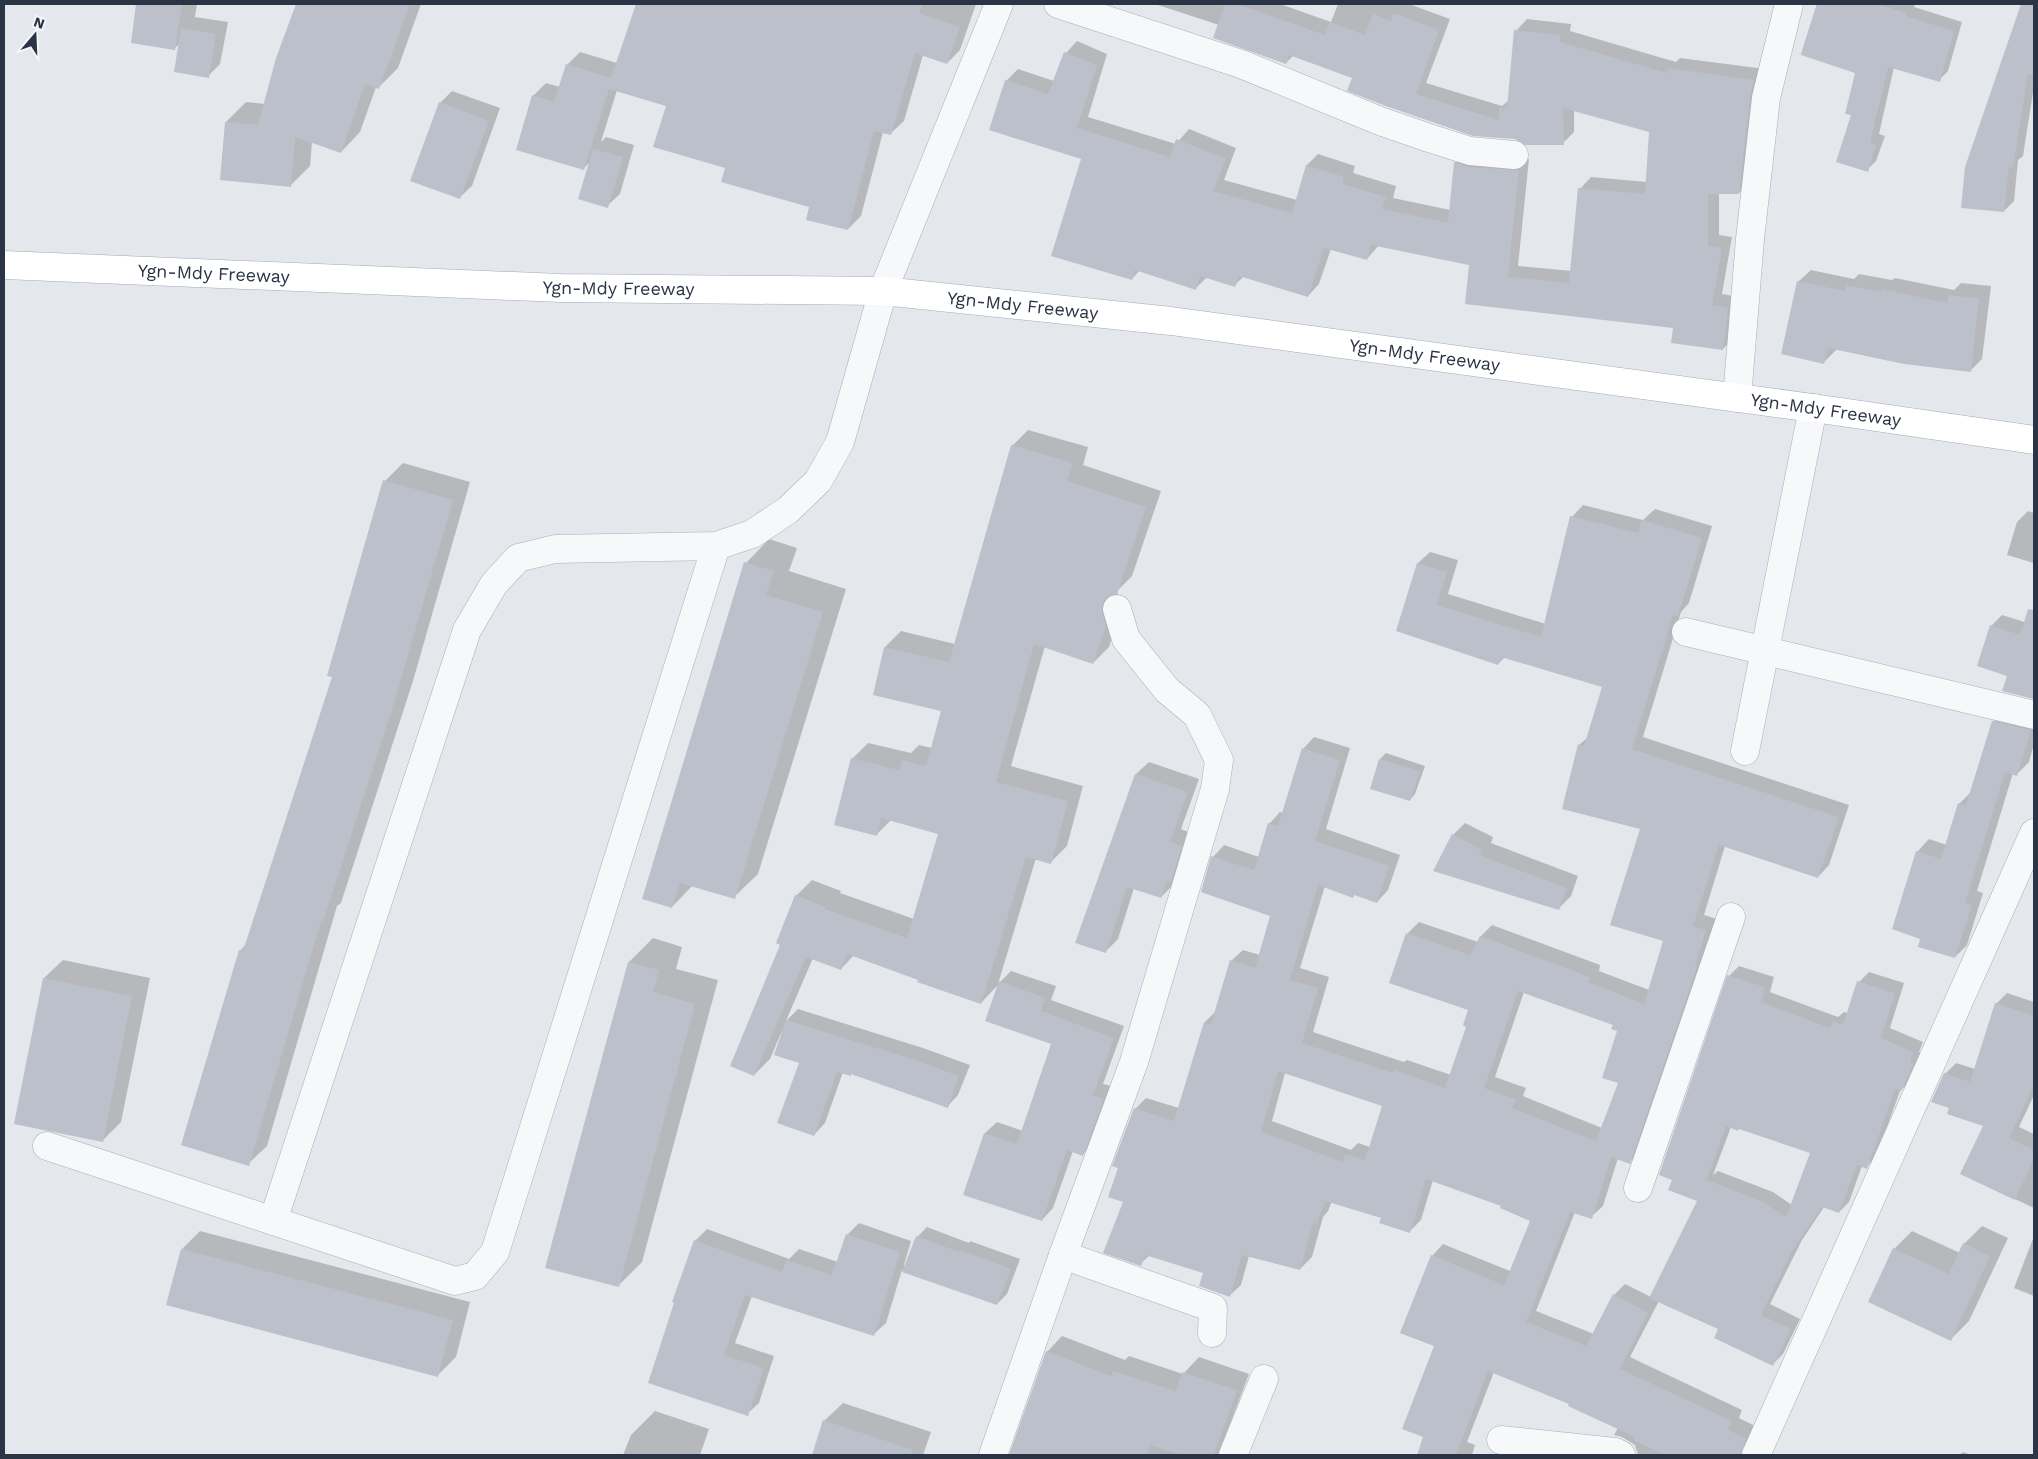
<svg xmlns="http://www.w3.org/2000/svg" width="2038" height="1459" viewBox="0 0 2038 1459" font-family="'Work Sans',sans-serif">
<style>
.shadow{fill:#0003;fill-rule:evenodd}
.building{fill:#bbc0ca;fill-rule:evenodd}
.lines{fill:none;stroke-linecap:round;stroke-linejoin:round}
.minor-casing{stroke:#a9aeb7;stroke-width:29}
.major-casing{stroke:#a3abb8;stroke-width:29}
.minor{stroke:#f7f8fa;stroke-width:28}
.major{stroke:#fff;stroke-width:28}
.labels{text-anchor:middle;stroke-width:4;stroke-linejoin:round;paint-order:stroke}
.street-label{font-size:18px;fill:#2b3445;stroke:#f4f6f9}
</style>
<rect width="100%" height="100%" fill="#e4e7ec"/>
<g class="shadow">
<path d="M137,4H197L195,17L228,22L220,64L208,76L180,43L175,48L132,42Z"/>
<path d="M297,4H421L398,68L378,88L376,87L360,132L341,152L312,142L310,166L290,186L226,122L246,102L265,104L277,58Z"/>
<path d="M637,4H725L732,6V4H976L960,50L947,63L923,55L904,121L890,134L883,132L861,216L848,229L810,207L726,168L667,105L617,90L601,142L606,137L634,145L620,194L607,206L590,162L584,168L533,96L546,83L560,87L567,65L580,52L617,63Z"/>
<path d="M1155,4H1280L1331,22L1338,4H1409L1450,19L1426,83L1502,106L1509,100L1516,31L1527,19L1571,24L1570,31L1676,62L1680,58L1765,69L1750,182L1739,193H1719V235L1732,237L1722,294L1739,297L1734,337L1723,349L1674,327L1467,303L1470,264L1379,245L1367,259L1331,249L1319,284L1308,296L1244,276L1235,285L1207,277L1195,289L1140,270L1132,279L1083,158L1006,81L1018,69L1054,81L1066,53L1077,41L1107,54L1088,117L1176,144L1189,129L1236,148L1224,180L1297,200L1307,165L1318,154L1355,166L1353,173L1396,186L1393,198L1450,210L1455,163L1466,152L1480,156L1529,159L1518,266L1572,271L1580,189L1591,177L1647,182L1651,131L1574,110V132L1563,143L1516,138L1294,55L1286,63L1219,25Z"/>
<path d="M1817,4H1915L1914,7L1962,22L1948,71L1939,80L1894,67L1879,134L1885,136L1876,161L1867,170L1853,114L1857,72L1801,54Z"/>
<path d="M2023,4H2034V86L2023,156L2018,160L2014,201L2004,211L1966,168Z"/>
<path d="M452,91L500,108L472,186L459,198L440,103Z"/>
<path d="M1811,270L1854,279L1859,274L1892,280L1895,278L1954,290L1961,283L1991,286L1982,359L1970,371L1837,349L1824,362L1798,282Z"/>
<path d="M1028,430L1088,447L1083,465L1161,491L1132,576L1117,591L1121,610L1109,647L1093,663L1045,646L1011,766L1083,786L1067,846L1051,862L1036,858L998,984L1011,971L1056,986L1051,1000L1124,1026L1103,1084L1115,1087L1094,1143L1083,1154L1073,1151L1053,1208L1042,1220L964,1194L985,1133L997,1122L1023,1131L1053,1043L998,985L981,1003L854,955L841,969L813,958L786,1021L798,1009L923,1048L970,1065L958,1095L947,1107L852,1073L843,1072L825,1123L814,1135L800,1062L783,1032L782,1031L770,1059L754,1075L782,944L796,896L812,880L841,891L840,893L914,919L940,833L891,820L877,834L852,759L868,743L911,753L919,745L932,748L943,710L885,647L901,631L955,644L1012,446Z"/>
<path d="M403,463L470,482L413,681L341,903L337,906L267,1146L248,1164L240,951L247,943L334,676L385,481Z"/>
<path d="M1583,505L1643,520L1655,509L1712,526L1689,603L1681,612L1643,737L1849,805L1829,865L1818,877L1725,846L1704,915L1717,919L1641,1151L1630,1162L1618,1158L1603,1206L1591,1217L1575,1212L1536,1311L1594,1334L1614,1295L1625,1284L1651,1297L1699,1200L1729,976L1739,966L1774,977L1770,992L1838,1017L1844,1012L1848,1013L1859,982L1869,972L1904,983L1890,1028L1923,1042L1919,1052L1923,1053L1911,1080L1900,1091L1876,1157L1866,1167L1862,1166L1849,1202L1839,1212L1824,1207L1802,1240L1770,1304L1800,1319L1783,1354L1773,1364L1720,1329L1659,1301L1630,1357L1742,1410L1739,1418L1757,1427L1749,1455H1638L1635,1445L1622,1437L1614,1435L1618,1428L1570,1403L1494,1372L1467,1442L1475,1445L1472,1455H1418L1425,1436L1435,1346L1432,1256L1443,1244L1510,1271L1532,1220L1503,1205L1433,1180L1421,1220L1410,1231L1382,1217L1332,1201L1328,1211L1323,1217L1312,1257L1300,1269L1249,1256L1241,1285L1229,1296L1204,1272L1150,1255L1140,1264L1124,1201L1119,1167L1135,1109L1146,1098L1179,1108L1205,1022L1216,1011L1231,961L1243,950L1260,955L1272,916L1202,892L1213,857L1224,845L1259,857L1269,824L1280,812L1283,813L1303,749L1314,737L1350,748L1326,829L1400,855L1388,890L1377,902L1355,894L1353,896L1325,886L1300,968L1329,977L1313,1032L1404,1062L1407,1060L1451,1075L1468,1026L1470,1009L1391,982L1408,933L1419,922L1478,942L1481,936L1492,925L1600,965L1599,971L1649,990L1665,940L1642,828L1579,745L1589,736L1604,686L1505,657L1498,664L1398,631L1418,563L1430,552L1458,560L1448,594L1546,624L1572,517ZM1524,992L1614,1024L1619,1030V1082L1602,1128L1523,1096L1526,1088L1495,1077ZM1285,1073L1384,1105L1370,1147L1358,1143L1351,1150L1272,1121ZM1731,1127L1740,1128L1811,1152L1792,1205L1773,1192L1718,1171L1713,1175Z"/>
<path d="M2028,511L2034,513V563L2007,555L2017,522Z"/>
<path d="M769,539L797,548L789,571L846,589L758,874L734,897L693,885L672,907L746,563Z"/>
<path d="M2002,615L2034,625V698L2003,690L2008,675L1991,626Z"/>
<path d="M2006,710L2034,716V744L2029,762L2017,774L2013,773L1977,891L1983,893L1967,945L1955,957L1922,938L1917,852L1929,839L1947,845L1959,804L1971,792L1993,722Z"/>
<path d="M1386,753L1425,766L1415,794L1410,800L1371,788L1380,759Z"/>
<path d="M1149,762L1199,779L1181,829L1193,834L1173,885L1161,897L1134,888L1118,939L1106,951L1077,942L1136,774Z"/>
<path d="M1465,823L1493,837L1491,843L1578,876L1571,896L1559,908L1434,870L1453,835Z"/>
<path d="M653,938L682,947L676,969L718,980L642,1262L618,1286L547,1267L629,962Z"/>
<path d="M63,960L150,978L121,1122L103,1140L15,1123L44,978Z"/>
<path d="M2007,993L2034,1002V1095L2019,1127L2034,1134V1208L1962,1174L1984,1125L1951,1107L1945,1074L1956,1063L1975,1069L1996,1004Z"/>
<path d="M859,1223L911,1241L904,1265L906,1266L917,1237L927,1227L969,1243L970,1241L1020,1259L1007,1294L997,1304L902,1270L886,1323L874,1334L752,1296L735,1343L774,1356L759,1403L747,1414L649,1382L695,1241L707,1229L789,1259L799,1249L838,1262L848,1234Z"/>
<path d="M1982,1226L2008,1238L1969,1321L1951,1339L1894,1249L1912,1231L1960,1253L1964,1244Z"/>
<path d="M200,1231L470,1302L456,1357L438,1375L182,1249Z"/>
<path d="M2034,1236V1296L2014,1288Z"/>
<path d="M1062,1336L1125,1360L1129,1356L1183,1374L1199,1357L1249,1374L1218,1455H1011L1047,1352Z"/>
<path d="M843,1403L931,1432L923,1455H813L824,1421Z"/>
<path d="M655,1411L709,1429L700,1455H623L631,1435Z"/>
<path d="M1963,1452L1971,1455H1959Z"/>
</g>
<g class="building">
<path d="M136,4H182L175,50L131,43Z"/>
<path d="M296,4H410L379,89L365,84L341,153L295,137L291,187L220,180L225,122L258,125L276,58Z"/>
<path d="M636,4H923L919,13L960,27L947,64L915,53L891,135L874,131L848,230L806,220L809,207L721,182L725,168L653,147L666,106L609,89L584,170L516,150L532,95L554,102L566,64L611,78Z"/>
<path d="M1225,4H1237L1325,35L1330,22L1365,35L1373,14L1391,21L1393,13L1439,30L1416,94L1499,120V108H1507L1514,30L1560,35V42L1667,73L1668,68L1754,80L1750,96L1739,194H1708V246L1722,248L1712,305L1728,308L1723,350L1671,343L1673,328L1465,304L1469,265L1371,245L1367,260L1324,248L1308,297L1239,276L1235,287L1200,276L1196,290L1135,270L1132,280L1051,256L1081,159L989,130L1005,80L1048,94L1064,52L1097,65L1077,128L1170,157L1176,139L1226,159L1213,191L1292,213L1306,165L1344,177L1342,184L1386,197L1382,209L1448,223L1454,162L1469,167L1519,170L1508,277L1569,283L1578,188L1645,194L1649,132L1563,108L1564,145H1525L1515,139L1473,136L1386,106L1347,91L1352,78L1289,55L1286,64L1213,38Z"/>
<path d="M1817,4H1877L1907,13L1906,16L1954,31L1940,82L1888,67L1870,143L1876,145L1868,172L1836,162L1851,115L1845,114L1855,73L1801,55Z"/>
<path d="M2021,4H2034V76L2028,74L2013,167H2009L2004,212L1961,208L1965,167Z"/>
<path d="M181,28L216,34L209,78L174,72Z"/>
<path d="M439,102L489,121L460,199L410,181Z"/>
<path d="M593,149L623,157L608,208L578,199Z"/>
<path d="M1797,281L1845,291L1846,285L1881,292L1882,289L1947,303L1948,295L1979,298L1971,372L1904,364L1828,348L1824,364L1781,354Z"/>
<path d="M1011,445L1073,463L1067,481L1146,507L1117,594L1106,598L1102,605V613L1106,626L1093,664L1034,644L996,782L1068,801L1051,864L1026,857L981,1004L917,982L918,980L847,954L841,970L806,957L754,1076L730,1066L780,945L776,943L795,895L826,907L825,909L907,938L938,834L881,818L877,836L834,825L851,758L899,770L902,760L926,766L941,711L873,695L884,647L949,662Z"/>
<path d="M383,480L453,500L395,700L323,922L321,921L249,1166L181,1145L239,950L243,951L332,677L327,676Z"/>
<path d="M1570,516L1638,533L1642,520L1702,538L1678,616L1673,615L1632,749L1839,817L1818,878L1719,845L1693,926L1706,930L1695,966L1697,967L1630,1164L1611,1157L1592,1219L1570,1212L1526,1322L1586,1346L1613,1294L1648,1313L1620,1369L1732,1421L1728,1430L1746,1438L1741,1455H1665L1633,1440L1635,1437L1568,1406L1569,1404L1488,1371L1456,1455H1417L1423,1437L1402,1429L1434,1346L1400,1333L1431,1255L1504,1285L1530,1221L1500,1208L1501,1206L1426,1179L1410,1233L1379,1223L1381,1218L1325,1201L1317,1224L1313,1223L1300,1270L1242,1255L1230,1297L1199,1286L1203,1273L1145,1255L1141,1266L1103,1253L1123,1202L1108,1197L1118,1168L1112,1166L1134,1108L1174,1121L1204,1022L1211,1024L1230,960L1255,968L1270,916L1201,892L1211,856L1254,870L1268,823L1278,826L1302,748L1340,760L1315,841L1389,866L1377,903L1354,895L1353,898L1318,885L1290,980L1318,988L1302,1043L1393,1073L1394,1070L1445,1088L1466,1027L1463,1025L1468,1010L1389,983L1406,933L1470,955L1480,936L1590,977L1588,982L1644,1004L1663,941L1610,925L1640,829L1562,809L1578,744L1584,746L1602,687L1501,657L1498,665L1396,631L1417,563L1447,572L1437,605L1541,637ZM1518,991L1613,1025L1611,1029L1617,1031L1602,1078L1618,1083L1596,1141L1512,1108L1516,1100L1484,1088ZM1278,1071L1382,1106L1365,1160L1345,1154L1343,1162L1261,1132Z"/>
<path d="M744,562L774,571L766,595L823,612L735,899L680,883L672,908L642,899Z"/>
<path d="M2028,609L2034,610V699L2002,691L2007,676L1977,666L1990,625L2020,635Z"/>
<path d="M1992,721L2031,730L2017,776L2005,772L1965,903L1972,905L1955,958L1918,947L1920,939L1892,929L1916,851L1941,859L1958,803L1966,805Z"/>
<path d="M1379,759L1420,771L1410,801L1370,789Z"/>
<path d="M1135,774L1188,792L1170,842L1182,846L1171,882L1167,881L1161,898L1127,887L1106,953L1075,943Z"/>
<path d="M1452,834L1482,850L1479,855L1567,888L1559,910L1433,871Z"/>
<path d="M628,962L659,970L653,992L695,1004L619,1287L545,1268Z"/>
<path d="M1727,975L1765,987L1761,1002L1830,1028L1833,1021L1843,1025L1857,981L1895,993L1881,1038L1913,1052L1910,1062L1914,1064L1901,1091L1895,1089L1867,1169L1857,1165L1839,1213L1822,1207L1792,1251L1761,1315L1791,1329L1773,1366L1714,1338L1718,1329L1649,1298L1697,1201L1668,1190L1672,1180L1659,1175ZM1726,1126L1738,1131L1739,1129L1810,1153L1786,1217L1763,1202L1707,1180L1704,1187Z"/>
<path d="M43,978L132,996L103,1142L14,1124Z"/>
<path d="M999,981L1045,998L1041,1011L1114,1038L1093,1095L1104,1099L1083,1156L1067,1150L1042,1221L963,1195L984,1133L1017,1144L1051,1044L985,1021Z"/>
<path d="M1995,1003L2034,1016V1085L2009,1138L2034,1150V1158L2015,1200L1960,1174L1983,1126L1947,1114L1949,1108L1931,1102L1944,1073L1970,1082Z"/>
<path d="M786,1020L912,1059L959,1076L948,1108L851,1074V1076L837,1072L814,1136L777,1123L799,1063L774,1055Z"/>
<path d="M846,1234L900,1252L874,1336L745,1295L724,1355L764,1368L748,1416L648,1383L674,1303L672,1302L694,1240L782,1272L786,1260L832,1275Z"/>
<path d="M916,1236L959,1252L960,1250L1011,1269L997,1305L902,1272Z"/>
<path d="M1963,1243L1990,1256L1951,1341L1868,1302L1893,1248L1949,1274Z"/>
<path d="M181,1249L453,1320L438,1377L166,1305Z"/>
<path d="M1046,1351L1111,1376L1113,1371L1176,1391L1182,1372L1237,1390L1214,1455H1181L1150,1445L1147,1455H1009Z"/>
<path d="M823,1420L913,1450L912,1455H812Z"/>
</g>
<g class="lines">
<defs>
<g id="minor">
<path d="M1058,4L1241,64L1380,121L1429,138L1470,151L1514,155"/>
<path d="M1737,398L1750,239L1766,98L1789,4"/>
<path d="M1686,632L2034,715"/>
<path d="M1745,751L1813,408"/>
<path d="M47,1146L455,1281L475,1276L495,1252L716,546"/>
<path d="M1638,1188L1731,917"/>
<path d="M273,1221L467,630L494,584L518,558L555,549L716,546L752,534L788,510L818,481L840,442L883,291L999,4"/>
<path d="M1063,1255L1213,1308L1212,1333"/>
<path d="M1501,1440L1615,1452L1621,1455"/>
<path d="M993,1455L1063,1255L1134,1062L1215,789L1219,760L1197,715L1167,690L1126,639L1117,609"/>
<path d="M1233,1455L1264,1379"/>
<path d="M1756,1455L2034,833"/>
</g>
<g id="major">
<path id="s1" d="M4,265L561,288L883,291L1171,321L1813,408L2034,440"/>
</g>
</defs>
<use href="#minor" class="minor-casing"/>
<use href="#major" class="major-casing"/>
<use href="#minor" class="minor"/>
<use href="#major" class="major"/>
</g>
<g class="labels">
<g class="street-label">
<text dy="6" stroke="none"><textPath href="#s1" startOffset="210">Ygn-Mdy Freeway</textPath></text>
<text dy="6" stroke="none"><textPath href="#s1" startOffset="615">Ygn-Mdy Freeway</textPath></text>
<text dy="6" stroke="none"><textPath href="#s1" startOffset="1020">Ygn-Mdy Freeway</textPath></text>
<text dy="6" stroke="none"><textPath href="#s1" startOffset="1425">Ygn-Mdy Freeway</textPath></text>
<text dy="6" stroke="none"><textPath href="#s1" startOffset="1830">Ygn-Mdy Freeway</textPath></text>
</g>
</g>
<rect width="2038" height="1459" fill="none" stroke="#2b3445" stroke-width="10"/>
<g transform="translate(35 35) rotate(19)" stroke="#f4f6f9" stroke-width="4" paint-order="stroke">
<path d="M0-4L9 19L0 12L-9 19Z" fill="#2b3445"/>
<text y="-8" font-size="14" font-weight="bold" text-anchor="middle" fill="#2b3445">N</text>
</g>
</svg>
